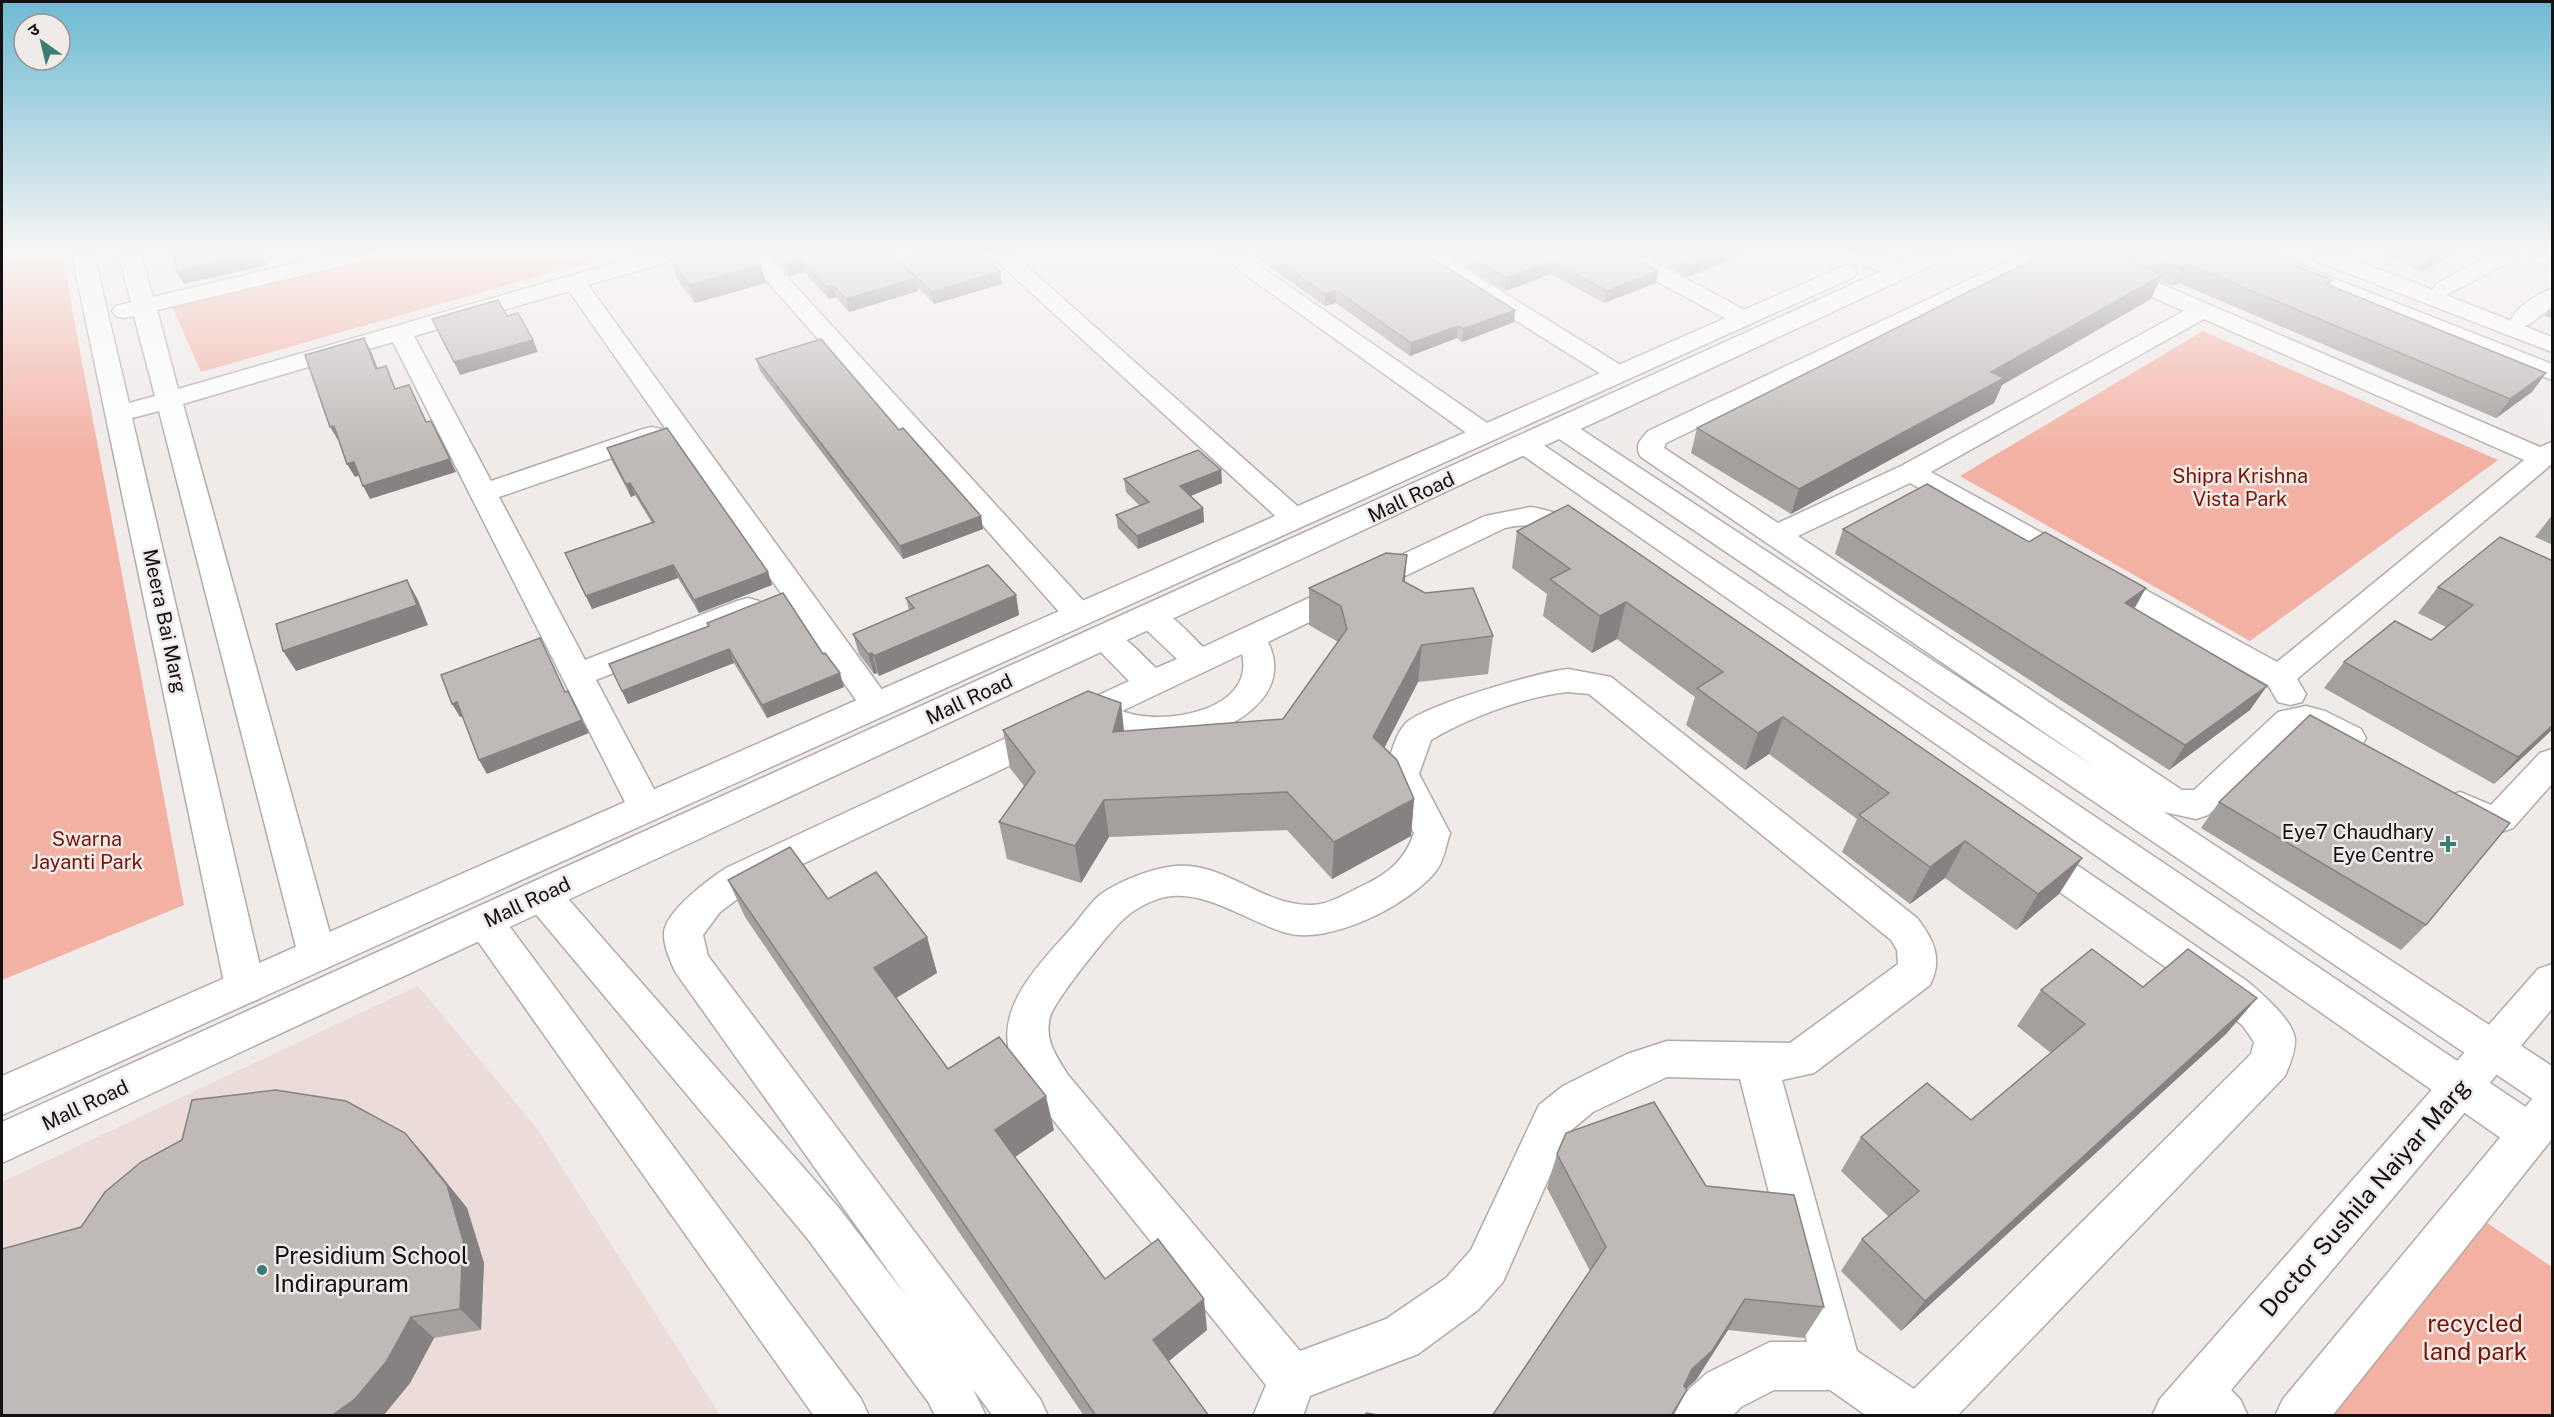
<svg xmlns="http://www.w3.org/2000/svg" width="2554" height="1417" viewBox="0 0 2554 1417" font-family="'Public Sans','Noto Sans Devanagari',sans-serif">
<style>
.built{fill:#ebdcd9}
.green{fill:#f3b1a4}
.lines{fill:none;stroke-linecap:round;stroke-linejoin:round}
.minor-casing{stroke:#b1abaa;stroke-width:3}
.tertiary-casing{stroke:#b1abaa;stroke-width:3}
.minor{fill:#fff;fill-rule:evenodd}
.tertiary{fill:#fff;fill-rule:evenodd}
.wall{fill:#a4a09e}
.shaded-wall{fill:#868281}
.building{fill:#bfbab8;stroke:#868281;stroke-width:1.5}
.poi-dot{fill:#397e74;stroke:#f0eae9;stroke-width:2}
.labels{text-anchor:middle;stroke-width:5;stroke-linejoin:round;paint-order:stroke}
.park-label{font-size:20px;fill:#761505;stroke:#f0eae9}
.street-label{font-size:20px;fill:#121010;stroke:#f0eae9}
.poi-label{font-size:20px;fill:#121010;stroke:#f0eae9;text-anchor:end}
.near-street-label{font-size:24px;fill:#121010;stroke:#f0eae9}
.near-poi-label{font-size:24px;fill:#121010;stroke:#f0eae9;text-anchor:start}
.near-park-label{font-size:24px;fill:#761505;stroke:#f0eae9}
</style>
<rect width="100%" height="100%" fill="#f0eae9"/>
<path class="built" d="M418,986L538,1130L720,1415H2V1182Z"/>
<g class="green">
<path d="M2,255H62L184,905L2,980Z"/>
<path d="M382,255H612L201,372L172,307Z"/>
<path d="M2203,331L2498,460L2250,641L1960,476Z"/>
<path d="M2468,1210L2552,1267V1415L2329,1416Z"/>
</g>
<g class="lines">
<defs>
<g id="minor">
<path d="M72,255H94L129,403L155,396L134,316L124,318L116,316L112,311L116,306L131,302L119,255H141L153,297L330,255H370L367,260L157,310L178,389L642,255H678L675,260L588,285L893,705L889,713L877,717L865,713L569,291L414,336L491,481L643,429L652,427L661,429L665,435L661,441L499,497L585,660L737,601L748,598L759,601L763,608L759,615L596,680L664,808L658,817L646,821L634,817L628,808L393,342L183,404L336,955L331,966L317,971L303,966L298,955L159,411L132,418L265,987L259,999L245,1004L231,999L225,987Z"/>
<path d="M744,255H767L1090,608L1094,615L1090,622L1079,625L1068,622Z"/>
<path d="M990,255H1014L1304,512L1308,518L1304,524L1294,527L1284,524Z"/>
<path d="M1218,255H1244L1493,427L1497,433L1493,439L1484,441L1475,439Z"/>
<path d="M1416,255H1443L1627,369L1631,374L1627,379L1618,382L1609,379L1419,260Z"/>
<path d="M1614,255H1642L1750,313L1754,318L1750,323L1742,325L1734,323L1617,260Z"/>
<path d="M1852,255C1871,255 1898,254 1910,272L1907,277H1891L1855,260Z"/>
<path d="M2022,255H2051L2048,260L1666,443L1664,448L1778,523L1901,466L2184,311L2067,260L2064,255H2094L2540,447L2552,442V464L2297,679L2306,694L2302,702L2290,705L2278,702L2268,685L1910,483L1798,536L2182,790H2194L2278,712L2306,706L2325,711L2361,729L2366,738L2361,747L2349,750L2309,731L2300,730L2208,815L2196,819L2164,812L2552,1066V1108L2537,1102L1552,434L1548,428L1552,422L1561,420L1570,422L2098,769L1641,457C1634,446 1640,440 1648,431ZM2204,319L2524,460L2277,662L1931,472Z"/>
<path d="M2243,255H2274L2552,364V380L2246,260Z"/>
<path d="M2311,255H2342L2433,290L2436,284L2489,255H2517L2514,260L2446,295L2511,321C2513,309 2540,292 2552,289V307L2530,324L2524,326L2552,337V352L2314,260Z"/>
<path d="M2530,255H2552V266L2533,260Z"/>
<path d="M1524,436L1533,438L2545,1120L2551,1134L2545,1148L2530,1154L2515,1148L1515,450L1511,444L1515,438Z"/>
<path d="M1531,507C1554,511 1582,520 1596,540L1591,546C1558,555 1552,515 1505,528L1268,642C1298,703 1213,741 1164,743C1140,745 1114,736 1093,726L752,888L720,912L703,935L708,956L1040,1399L1048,1416H993L973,1389L986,1416H935L929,1403L807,1238L529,906L523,895L529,884L542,880L555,884L839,1208L907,1297L676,973C671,963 663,945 664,932C666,911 709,879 726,868L1129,681L1087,638L1092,631C1118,623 1138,652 1156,668L1177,659L1139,623L1135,616L1139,609C1165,602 1185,630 1203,647L1485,516ZM1242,654C1256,712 1160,727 1122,711Z"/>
<path d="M1568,669L1611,677L1917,918C1934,940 1943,959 1930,985L1814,1073L1782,1080L1857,1351L1914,1389L2251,1054L2254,1042L2243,1026L2219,1005L2020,864L2015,854L2020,844L2033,840L2046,844L2247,981C2261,993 2293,1020 2295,1039C2296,1051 2289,1066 2285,1076L1957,1416H1867L1830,1390H1774L1741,1407L1732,1416H1670L1678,1399L1707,1373L1770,1342H1807L1740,1079L1667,1077L1593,1112L1569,1132L1503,1282L1478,1310L1418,1354L1310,1396L1303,1416H1253L1266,1385L1038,1101C1030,1087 1010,1061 1008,1045C1001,999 1046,957 1074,925C1082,915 1091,902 1101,894C1120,881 1146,871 1168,867C1221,857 1260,906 1311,905C1329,905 1347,893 1362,886C1388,874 1405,860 1414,833L1385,774C1390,758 1394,736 1406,723C1425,705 1539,672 1568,669ZM1568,692L1589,694L1891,940L1897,950L1898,964L1790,1043L1667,1041L1627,1054L1563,1086L1539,1105L1471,1250L1446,1278L1386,1319L1300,1351L1068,1075C1056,1056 1044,1040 1050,1017C1054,1001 1113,927 1127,916C1138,907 1157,897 1172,896C1212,893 1248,922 1287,933C1330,945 1409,905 1436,871C1444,861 1446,845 1450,833L1419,774L1431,740C1467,718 1526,696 1568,692Z"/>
<path d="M2552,749V784L2513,828L2492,835L2448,814L2442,805L2448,796L2460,792L2491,805L2540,753Z"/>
<path d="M485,907L498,911L861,1399L869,1416H814L472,933L466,922L472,911Z"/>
</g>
<g id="tertiary">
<path d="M1917,255H1947L1944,260L2,1163V1122Z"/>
<path d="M1846,265L1854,267L1857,272L1854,277L2,1115V1076Z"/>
<path d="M2552,964V1009L2231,1390L2240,1399L2248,1416H2152L2160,1399L2538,969Z"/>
<path d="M2552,1088V1139L2332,1416H2275L2283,1399L2537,1093Z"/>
</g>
</defs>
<use href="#minor" class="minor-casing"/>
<use href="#tertiary" class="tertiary-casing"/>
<use href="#minor" class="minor"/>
<use href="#tertiary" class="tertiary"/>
</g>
<g class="wall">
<path d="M770,255H893L901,263L900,261L1000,271L1002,284L934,304L918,288V291L849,312L836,297L829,299L804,272L789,276Z"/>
<path d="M1253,255H1427L1515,310L1514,322L1462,342L1457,338L1410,356L1336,303L1325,306Z"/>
<path d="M1447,255H1628L1656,283L1604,303L1551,274L1505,291Z"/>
<path d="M1647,255H1739V257L1687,277Z"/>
<path d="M2034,255H2270L2332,280L2329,286L2532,392L2496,418L2179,283L2172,286L2159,281L2151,299L2002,385L1994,403L1791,514L1691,453L1697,428L2030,260L2032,256Z"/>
<path d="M2382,255H2451L2450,257L2422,271Z"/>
<path d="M671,260L766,283L695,303L676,278Z"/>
<path d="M2553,304V319L2545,316Z"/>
<path d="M756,359L899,430L981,516L983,529L903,559L760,371Z"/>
<path d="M607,448L768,572L772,585L699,613L678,578L592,609L565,553L652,523L635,495L631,497L612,461Z"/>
<path d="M1221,470L1222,483L1190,496L1203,508L1204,522L1138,549L1118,528L1116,515L1140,506L1126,492L1124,479Z"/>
<path d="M2553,514V545L2535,537Z"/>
<path d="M1843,529L2134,609L2250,710L2169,770L1835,554Z"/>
<path d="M1517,531L2082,858L2059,894L2016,930L1945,878L1910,904L1842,852L1857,819L1769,754L1745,770L1686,725L1695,697L1617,639L1592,653L1543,616L1547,594L1512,568Z"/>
<path d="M2553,561V729L2494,784L2324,688L2344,662L2431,640L2446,627L2418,613L2438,587Z"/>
<path d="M1405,582L1493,636L1488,674L1418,682L1384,747L1414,799L1411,836L1332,879L1287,830L1109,837L1081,883L1007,859L999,822L1024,786L1010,768L1003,730L1121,703L1124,731L1283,719L1338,642L1309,625V588Z"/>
<path d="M1016,595L1019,615L879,676L877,673L874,674L859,654L853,634L909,610L906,598Z"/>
<path d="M707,623L844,687L767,718L734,663L628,704L609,664L709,626Z"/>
<path d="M2219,802L2426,925L2401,950L2201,828Z"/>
<path d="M728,880L828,899L927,937L937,973L896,998L948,1069L1054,1130L1015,1157L1105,1279L1207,1330L1168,1361L1209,1416H1084L745,917Z"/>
<path d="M2143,987L2257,998L2226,1034L1901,1331L1841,1271L1862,1239L1889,1217L1841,1171L1861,1137L1971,1120L2051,1053L2017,1026L2041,990Z"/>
<path d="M405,1133L426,1157L467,1208L484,1263L481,1330L434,1338L410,1383L383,1416H2L81,1227Z"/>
<path d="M1557,1154L1706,1186L1824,1307L1804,1338L1728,1330L1696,1380L1686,1389L1687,1390L1673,1416H1492L1590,1271L1547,1188Z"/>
</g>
<g class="shaded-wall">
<path d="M249,255H264L267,265L184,284L177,272Z"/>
<path d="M1716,255H1739V257L1687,277L1690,265Z"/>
<path d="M2432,255H2451L2450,257L2422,271Z"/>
<path d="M801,260L804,272L789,276L786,264Z"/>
<path d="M1553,262L1551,274L1505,291L1506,278Z"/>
<path d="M2188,264L2179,283L2172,286L2181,268Z"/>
<path d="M761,265L766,283L695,303L689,285Z"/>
<path d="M1000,271L1002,284L934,304L932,292Z"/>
<path d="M1658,271L1656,283L1604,303L1607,291Z"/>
<path d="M2162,275L2151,299L2002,385L1994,403L1791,514L1799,489L1991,372Z"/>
<path d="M916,278L918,291L849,312L846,299Z"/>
<path d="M833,285L836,297L829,299L826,287Z"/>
<path d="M1336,290V303L1325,306V294Z"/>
<path d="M1515,310L1514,322L1462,342L1463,329Z"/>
<path d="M1458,326L1457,338L1410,356L1411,343Z"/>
<path d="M364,338L371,351L383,382L376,369Z"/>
<path d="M533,340L538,352L460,375L454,362Z"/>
<path d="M2546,373L2532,392L2496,418L2510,399Z"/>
<path d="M334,426L341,439L338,440L330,427Z"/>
<path d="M450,459L456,472L370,499L363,486Z"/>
<path d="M354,462L361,475L355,477L347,464Z"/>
<path d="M1221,470L1222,483L1181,500L1180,486Z"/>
<path d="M630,483L635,495L631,497L626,484Z"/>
<path d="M1203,508L1204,522L1138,549L1137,536Z"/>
<path d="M981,516L983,529L903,559L900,546Z"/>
<path d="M1407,555L1404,592L1403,581Z"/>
<path d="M673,565L678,578L592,609L586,596Z"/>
<path d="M768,572L772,585L699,613L694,600Z"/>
<path d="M407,580L418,600L428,625L296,671L283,651Z"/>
<path d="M2146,588L2132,613L2125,603Z"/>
<path d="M1016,595L1019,615L879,676L874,656Z"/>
<path d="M1626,602L1617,639L1592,653L1600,616Z"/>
<path d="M1422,645L1418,682L1371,774L1373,737Z"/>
<path d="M729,649L734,663L628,704L622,691Z"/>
<path d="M872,653L877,673L874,674L868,654Z"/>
<path d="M840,673L844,687L767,718L762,705Z"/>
<path d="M2267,686L2250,710L2169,770L2185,745Z"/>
<path d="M457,702L465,716L460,717L452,704Z"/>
<path d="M1121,703L1125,741L1113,732Z"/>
<path d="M1783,717L1769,754L1745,770L1758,733Z"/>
<path d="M582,720L589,733L487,774L479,760Z"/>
<path d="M2553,725V729L2494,784L2518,757Z"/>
<path d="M1414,799L1411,836L1332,879L1334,842Z"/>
<path d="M1104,800L1109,837L1081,883L1075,846Z"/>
<path d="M1965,841L1945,878L1910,904L1930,867Z"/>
<path d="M2082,858L2059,894L2016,930L2038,894Z"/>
<path d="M927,937L937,973L886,1004L874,968Z"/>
<path d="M2257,998L2226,1034L1901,1331L1925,1301Z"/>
<path d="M1046,1096L1054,1130L1005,1164L995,1130Z"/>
<path d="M405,1133L426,1157L467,1208L484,1263L481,1330L460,1309Z"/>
<path d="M1204,1299L1207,1330L1158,1370L1153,1340Z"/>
<path d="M1745,1299L1728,1330L1696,1380L1676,1398L1692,1369Z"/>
<path d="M411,1317L434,1338L410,1383L383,1416H331Z"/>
<path d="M1687,1390L1673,1416H1671Z"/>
</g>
<g class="building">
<path d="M174,255H249L177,272Z"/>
<path d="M690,255H752L761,265L689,285L671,260Z"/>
<path d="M778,255H893L916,278L846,299L833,285L826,287L801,260L786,264Z"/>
<path d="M919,255H982L1000,271L932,292L900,261Z"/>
<path d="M1270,255H1427L1515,310L1463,329L1458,326L1411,343L1336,290L1325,294Z"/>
<path d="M1468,255H1628L1658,271L1607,291L1553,262L1506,278Z"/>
<path d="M1672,255H1716L1690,265Z"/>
<path d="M2034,255H2115L2162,275L1991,372L2004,378L1799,489L1697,428L2036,258L2032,256Z"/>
<path d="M2148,255H2270L2332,280L2326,284L2546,373L2510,399L2188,264L2181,268Z"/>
<path d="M498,300L507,316L518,313L533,340L454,362L432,319Z"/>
<path d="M364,338L376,369L386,366L395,389L409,385L426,422L431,421L450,459L363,486L354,462L347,464L334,426L330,427L305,355Z"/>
<path d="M821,339L899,430L903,428L981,516L900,546L756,359Z"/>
<path d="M667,428L768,572L694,600L673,565L586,596L565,553L654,522L630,483L626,484L607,448Z"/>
<path d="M1198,450L1221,470L1180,486L1203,508L1137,536L1116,515L1149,502L1124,479Z"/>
<path d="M1927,484L2029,542L2045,532L2146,588L2125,603L2267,686L2185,745L1843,529Z"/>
<path d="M1568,505L2082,858L2038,894L1965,841L1930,867L1859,815L1889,793L1783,717L1758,733L1697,688L1723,672L1626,602L1600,616L1550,579L1570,569L1517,531Z"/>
<path d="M2500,537L2553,561V725L2518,757L2344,662L2395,621L2431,640L2473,605L2438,587Z"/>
<path d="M1386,553L1407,555L1403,581L1425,593L1473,588L1493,636L1422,645L1373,737L1397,760L1414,799L1334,842L1287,792L1104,800L1075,846L999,822L1035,772L1003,730L1088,691L1121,703L1113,732L1283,719L1347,629L1341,606L1309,588Z"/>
<path d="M988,565L1016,595L874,656L872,653L868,654L853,634L914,608L906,598Z"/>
<path d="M407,580L417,605L283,651L276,624Z"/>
<path d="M783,593L823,654L825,653L840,673L762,705L729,649L622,691L609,664L709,626L707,623Z"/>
<path d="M540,638L565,692L568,691L582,720L479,760L457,702L452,704L441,675Z"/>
<path d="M2310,715L2510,823L2426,925L2219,802Z"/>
<path d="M790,847L828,899L876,872L927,937L874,968L948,1069L999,1037L1046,1096L995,1130L1105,1279L1158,1239L1204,1299L1153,1340L1209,1416H1096L728,880Z"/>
<path d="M2092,949L2143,987L2188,949L2257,998L1925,1301L1862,1239L1919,1191L1861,1137L1927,1083L1971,1120L2085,1024L2041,990Z"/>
<path d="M276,1090L346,1101L405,1133L447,1185L463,1240L460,1309L411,1317L386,1362L355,1399L331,1416H2V1249L81,1227L105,1192L141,1162L182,1140L192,1100Z"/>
<path d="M1654,1102L1706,1186L1794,1195L1824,1307L1745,1299L1712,1351L1692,1369L1684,1386L1687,1390L1671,1416H1492L1606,1247L1557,1154L1566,1133Z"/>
<path d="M1366,1413L1384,1416H1365Z"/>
</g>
<linearGradient id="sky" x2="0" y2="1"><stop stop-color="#6dbad3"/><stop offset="0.56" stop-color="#f8f6f5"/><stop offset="1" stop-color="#f8f6f5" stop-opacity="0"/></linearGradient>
<rect width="2554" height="453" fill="url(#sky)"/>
<g class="poi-dot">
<path d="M2445 835h6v6h6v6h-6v6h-6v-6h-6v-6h6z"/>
<circle cx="262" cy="1270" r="6"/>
</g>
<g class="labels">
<g class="park-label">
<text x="2240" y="483">Shipra Krishna<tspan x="2240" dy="23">Vista Park</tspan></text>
<text x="87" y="846">Swarna<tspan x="87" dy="23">Jayanti Park</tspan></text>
</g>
<g class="street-label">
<text transform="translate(1411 497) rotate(-25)" y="7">Mall Road</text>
<text transform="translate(165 621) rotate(78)" y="7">Meera Bai Marg</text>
<text transform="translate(969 699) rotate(-25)" y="7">Mall Road</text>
<text transform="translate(527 902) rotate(-25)" y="7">Mall Road</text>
<text transform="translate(85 1105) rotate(-25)" y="7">Mall Road</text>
</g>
<g class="poi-label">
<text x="2434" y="839">Eye7 Chaudhary<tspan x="2434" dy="23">Eye Centre</tspan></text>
</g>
<g class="near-street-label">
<text transform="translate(2365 1198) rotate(-49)" y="8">Doctor Sushila Naiyar Marg</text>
</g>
<g class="near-poi-label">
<text x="274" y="1264">Presidium School<tspan x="274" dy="28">Indirapuram</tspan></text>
</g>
<g class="near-park-label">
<text x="2475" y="1332">recycled<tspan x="2475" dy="28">land park</tspan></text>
</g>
</g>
<rect width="2554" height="1417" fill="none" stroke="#121010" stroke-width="6"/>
<g transform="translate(42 42) rotate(326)"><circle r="28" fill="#f0eae9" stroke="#979392" stroke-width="1.5"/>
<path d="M0-4.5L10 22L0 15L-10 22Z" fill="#397e74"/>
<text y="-9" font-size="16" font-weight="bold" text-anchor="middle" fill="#121010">उ</text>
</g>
</svg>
